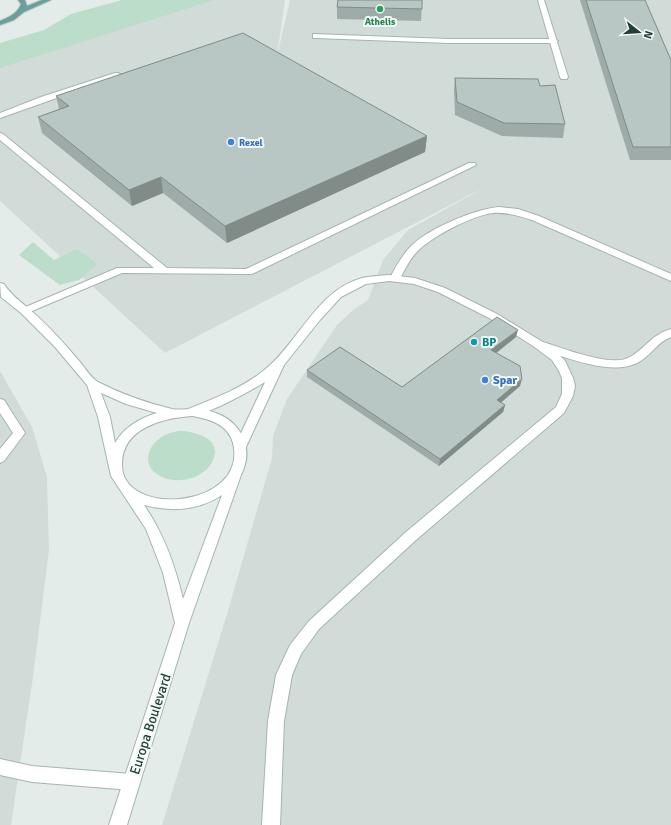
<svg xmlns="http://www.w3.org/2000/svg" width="671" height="825" viewBox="0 0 671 825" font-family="Signika,sans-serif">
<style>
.built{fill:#d1dcd8}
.green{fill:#bcddc9}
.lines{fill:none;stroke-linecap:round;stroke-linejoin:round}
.service-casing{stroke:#a6b4b1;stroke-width:2}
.minor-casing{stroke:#a6b4b1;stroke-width:2}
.tertiary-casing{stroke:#a6b4b1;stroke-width:2}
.primary-casing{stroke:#c1c9c8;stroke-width:2}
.service{fill:#fff;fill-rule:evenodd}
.minor{fill:#fff;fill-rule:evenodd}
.tertiary{fill:#fff;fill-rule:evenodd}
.primary{fill:#69a099;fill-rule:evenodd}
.wall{fill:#9eaba8}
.shaded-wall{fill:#818b88}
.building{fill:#b8c7c3;stroke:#818b88}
.leisure-dot{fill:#2e9e5b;stroke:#f3f9f7;stroke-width:1.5}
.shop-dot{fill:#3f7fe0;stroke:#f3f9f7;stroke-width:1.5}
.culture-dot{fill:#0f9aa8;stroke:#f3f9f7;stroke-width:1.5}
.labels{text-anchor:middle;stroke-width:4;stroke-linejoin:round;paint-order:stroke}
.far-leisure-label{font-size:10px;font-weight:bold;fill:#27864d;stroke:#f3f9f7}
.far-shop-label{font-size:10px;font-weight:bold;fill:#366cbe;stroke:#f3f9f7;text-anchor:start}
.culture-label{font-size:12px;font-weight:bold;fill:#0d838f;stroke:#f3f9f7;text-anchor:start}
.shop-label{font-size:12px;font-weight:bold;fill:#366cbe;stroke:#f3f9f7;text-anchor:start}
.near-street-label{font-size:14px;fill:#233d39;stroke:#f3f9f7}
</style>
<rect width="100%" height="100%" fill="#e3ece9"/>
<g class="built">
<path d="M197,0H285L277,56L290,0H671V825H162L227,614L272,458L273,436L287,399L337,325L353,310L368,300L383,260L408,230L489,185L165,353L0,201V65Z"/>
<path d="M0,371L32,427L47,477L49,550L33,677L11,825H0Z"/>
</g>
<g class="green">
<path d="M122,0H214L0,68V43L44,30L71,14Z"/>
<path d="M33,242L54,260L77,249L98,264L79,280L60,285L19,255Z"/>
<path d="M179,431C194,431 223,438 213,460C205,480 173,486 157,474C143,465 147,448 159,439C165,434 172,432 179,431Z"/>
</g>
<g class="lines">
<defs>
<g id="service">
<path d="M313,34L449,39H554L558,41L554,43H449L316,38H313Z"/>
<path d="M115,73H118L122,75L0,118V113L41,97Z"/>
<path d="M0,133L3,134L167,268L246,269L469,163H475L476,165L252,274L122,273L25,314L20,311L21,309L117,268H154L0,140Z"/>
<path d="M499,207L518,209L539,216L671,274V281L532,220C520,216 507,212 493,213C473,215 428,238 415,254C408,262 404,272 399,280L395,281L390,278C396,266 403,254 412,245C430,228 475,209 499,207Z"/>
<path d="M671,329V337C657,342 650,357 637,363C610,376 566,357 539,349L537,346L539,343L543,342C563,348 612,368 630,357C646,348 651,335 671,329Z"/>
<path d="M0,399L4,400L25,433L4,461L0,463V449L13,433L0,413Z"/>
<path d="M0,759L32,766L131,774L137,776L139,782L137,788L131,790L32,782L0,775Z"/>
</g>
<g id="minor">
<path d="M538,0H544L568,77L567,79H561L560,77Z"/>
<path d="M389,275L415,278L445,288L497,314L554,349L565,361L573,378L575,386L573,396L564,413L416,540L319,629L301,654L292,675L284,721L280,825H262L268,721L276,675L290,645L309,621L406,532L556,407L562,394V378L559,371L552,360L533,346L489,318L438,292L414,284L389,281L366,284L341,297L320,320L284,365L245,449L241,451L237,449L235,446L265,382C252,390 201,419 188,415L186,412L188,409C216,398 245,387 268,367C300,339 318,290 362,278C370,276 380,276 389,275Z"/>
</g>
<path id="tertiary" d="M0,283L4,284C12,296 19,300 29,309C48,325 64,343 80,362C85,368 91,378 98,382C121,394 147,403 172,409C182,411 194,407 205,410C238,416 256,445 241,475L189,623L127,825H109L175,623L163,573L146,529L111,476L98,417L87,385L55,347L21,313L1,297ZM101,393L126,404L157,413C140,418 124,427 115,443L110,417ZM192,416C209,419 228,424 233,443C249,508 121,519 122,464C122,428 163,418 192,416ZM222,495L183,599C175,565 164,534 144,505C171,512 198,511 222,495Z"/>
<path id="primary" d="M18,0H25L27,6L42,0H51L24,12L14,20L0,25V21C9,17 17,14 21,4Z"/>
</defs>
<use href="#service" class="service-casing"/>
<use href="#minor" class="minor-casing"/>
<use href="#tertiary" class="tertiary-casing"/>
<use href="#primary" class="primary-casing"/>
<use href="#service" class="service"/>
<use href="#minor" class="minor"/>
<use href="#tertiary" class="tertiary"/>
<use href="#primary" class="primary"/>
</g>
<g class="wall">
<path d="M422,0L421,21L337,19V7Z"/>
<path d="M580,0H645L671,60V160H630Z"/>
<path d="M455,78L540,86L565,124L563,138L502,136L455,115L454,90Z"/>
<path d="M56,96L427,136L425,152L227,243L163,193L132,206L42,133L38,117L59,109Z"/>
<path d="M516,337L496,353L520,386L501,402L505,405L503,412L439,466L307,377V370L402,387Z"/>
</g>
<g class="shaded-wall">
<path d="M427,136L425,152L227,243L225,226Z"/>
<path d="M161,177L163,193L132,206L129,190Z"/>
<path d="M518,330L516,337L490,358L491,350Z"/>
<path d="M522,379L520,386L496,407L497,400Z"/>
<path d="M505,405L503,412L439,466L440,459Z"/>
</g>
<g class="building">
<path d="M338,0H422V9L337,7Z"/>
<path d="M586,0H645L671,60V147H633Z"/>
<path d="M243,33L427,136L225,226L161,177L129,190L38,117L69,106L56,96Z"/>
<path d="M455,78L538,79L540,86L555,85L565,124L504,123L457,102Z"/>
<path d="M497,317L518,330L491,350L520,366L522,379L497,400L505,405L440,459L307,370L340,347L402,387Z"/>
</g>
<circle class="leisure-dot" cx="380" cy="9" r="4"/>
<g class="shop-dot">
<circle cx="231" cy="142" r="4"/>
<circle cx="485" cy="380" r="4"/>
</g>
<circle class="culture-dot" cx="474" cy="342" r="4"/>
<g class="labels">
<g class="far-leisure-label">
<text x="380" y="25">Athelis</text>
</g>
<g class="far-shop-label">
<text x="239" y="146">Rexel</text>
</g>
<g class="culture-label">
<text x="482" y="346">BP</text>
</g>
<g class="shop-label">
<text x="493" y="384">Spar</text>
</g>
<g class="near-street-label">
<text transform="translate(150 724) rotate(-72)" y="5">Europa Boulevard</text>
</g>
</g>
<g transform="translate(639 32) rotate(107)" stroke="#f3f9f7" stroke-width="3" paint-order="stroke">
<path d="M0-3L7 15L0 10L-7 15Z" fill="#233d39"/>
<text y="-6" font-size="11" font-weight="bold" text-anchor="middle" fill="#233d39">N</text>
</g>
</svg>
